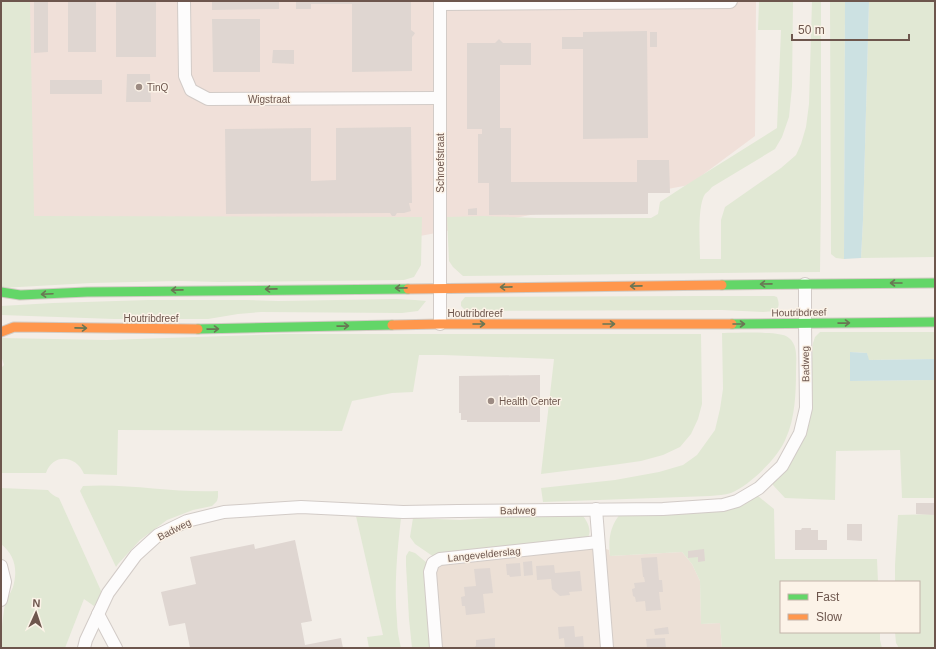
<svg xmlns="http://www.w3.org/2000/svg" width="936" height="649" viewBox="0 0 936 649" font-family="Helvetica,sans-serif">
<style>
.residential{fill:#ece0d6}
.commercial{fill:#f0e0d9}
.green{fill:#e1e8d4}
.water{fill:#cce1e2}
.building{fill:#dfd6d1}
.lines{fill:none;stroke-linecap:round;stroke-linejoin:round}
.street-casing{stroke:#d2cbc7;stroke-width:14}
.fast-casing{stroke:#d2cbc4;stroke-width:11}
.slow-casing{stroke:#d2cbc4;stroke-width:11}
.street{stroke:#fdfcfc;stroke-width:12}
.fast{stroke:#63d668;stroke-width:9}
.slow{stroke:#ff974d;stroke-width:9}
.oneway{stroke:#6a7654}
.poi-dot{fill:#9c8b83;stroke:#fcf3e8;stroke-width:1.5}
.labels{text-anchor:middle;stroke-width:3;stroke-linejoin:round;paint-order:stroke}
.poi-label{font-size:10px;fill:#6d564d;stroke:#fcf3e8;text-anchor:start}
.street-label{font-size:10px;fill:#6d564d;stroke:#fcf3e8}
</style>
<rect width="100%" height="100%" fill="#f3eee8"/>
<path class="residential" d="M583,541L609,550L610,556L682,552L692,564L700,581L701,624L720,623L722,648H432L427,563Z"/>
<path class="commercial" d="M21,1H756L755,136L689,185L367,246L17,228Z"/>
<g class="green">
<path d="M1,1H30L34,216L422,217L421,265L414,277L404,280L220,282L179,281L91,283L1,288Z"/>
<path d="M759,1H793L792,87L789,117L782,137L775,149L712,187C710,190 707,192 705,194C697,207 700,243 700,259H721V220L725,207L781,168L796,155L801,144L806,127L809,104L812,1H821V196L820,272L721,273L463,276L453,267L449,261L447,217L483,216L537,218H651L658,214L660,202L683,187L777,128L781,30H758Z"/>
<path d="M830,1H845L844,259L836,258L831,254Z"/>
<path d="M869,1H935V257L861,258L863,220Z"/>
<path d="M701,296H774L777,297C779,303 780,307 775,311L763,312L722,310L466,311L461,306V302L465,297Z"/>
<path d="M396,299L415,300L426,301L418,311L402,313L261,312L238,314L208,319H114L1,315V306L53,303L148,300H246L278,301Z"/>
<path d="M820,332H935V359L868,360L867,353L850,352V381L935,380V498H902L900,450L836,451L835,500L785,498L773,485V480L781,473L794,457L800,447L808,421L813,343L815,337Z"/>
<path d="M722,333C736,333 775,331 786,336C799,343 796,359 796,372C796,392 795,419 786,438C779,457 750,485 731,493C725,495 717,495 710,496L543,502L541,488L615,480L659,472L683,465L697,455L715,430L720,409L723,389Z"/>
<path d="M283,334H701L702,404L698,419L691,434L680,447L663,455L641,461L613,465L541,474L554,359L443,355H419L413,392L392,393L352,401L342,431L118,430L117,475L84,474C76,455 53,453 46,473H1V368L4,365L1,355V338L107,340Z"/>
<path d="M83,486C128,483 173,493 218,491V497L217,501L212,506L193,510L167,520L140,540L118,564L116,567L80,491Z"/>
<path d="M1,488L48,490C51,494 54,496 59,498L102,593L94,606L84,599L65,648H1C1,635 2,623 4,610C5,602 10,594 13,587C18,570 15,555 1,544Z"/>
<path d="M758,496L774,509L775,559H877L878,582H781V632H880V640L882,648H722L720,623L701,624L700,581L692,564L682,552L610,556C608,539 610,525 622,512L714,511L729,510L743,505Z"/>
<path d="M580,512C585,518 593,529 588,537C586,539 584,540 583,541L434,557L415,544L410,537L413,518L460,520Z"/>
<path d="M935,514V648H899L896,643L895,632H919V582H895V565L898,515Z"/>
<path d="M356,516L401,518C397,552 394,586 397,620C397,630 399,639 401,648H369L367,637L383,635Z"/>
<path d="M409,551L415,553L427,563L432,648H412L409,619L406,565V556Z"/>
</g>
<g class="water">
<path d="M845,1H869L863,220L861,258L844,259Z"/>
<path d="M850,352L867,353L869,360L935,359V380L850,381Z"/>
</g>
<g class="building">
<path d="M34,1H48V52L34,53Z"/>
<rect x="68" y="1" width="28" height="51"/>
<rect x="116" y="1" width="40" height="56"/>
<path d="M212,1H279V9L212,10Z"/>
<path d="M296,1H411V30L415,33L413,36L412,37V71L352,72V4H311V9H296Z"/>
<path d="M212,19H260V72H213Z"/>
<path d="M647,31L648,138L583,139V49H562V37H583V32Z"/>
<rect x="650" y="32" width="7" height="15"/>
<path d="M499,39L503,43H531V65H500V128H511V182H637V160H669L670,193H648V214L489,215V183H478V134H482V129H467V43H495Z"/>
<path d="M273,50H294V64L272,63Z"/>
<path d="M127,74H150L151,102H126Z"/>
<rect x="50" y="80" width="52" height="14"/>
<path d="M411,127L412,203H409L411,211L404,213H397L395,216H392L390,213L226,214L225,129L311,128V181L336,180V128Z"/>
<path d="M477,208V215H468V209Z"/>
<path d="M540,375V422H467V420H461V413H459V376Z"/>
<path d="M916,503H935V515L916,514Z"/>
<path d="M847,524H862V541L847,540Z"/>
<path d="M802,528H811V530H818V540H827V550H795V530H801Z"/>
<path d="M295,540L312,621L301,623L305,645L341,638L343,648H190L185,623L169,626L161,592L196,584L190,557L254,544L255,549Z"/>
<path d="M704,549L705,561L698,562V557L688,558V551Z"/>
<path d="M657,557L659,580H662L663,592H659L661,610L646,611L645,601L636,602L635,597L633,596L632,589L635,588L634,583L645,582L644,577H643L641,558Z"/>
<path d="M532,561L533,575L524,576L523,562Z"/>
<path d="M520,563L521,576L510,577L509,575H507L506,564Z"/>
<path d="M554,565L555,573L580,571L582,591L569,592L570,595L560,596L552,589L551,579L537,580L536,566Z"/>
<path d="M490,568L493,593L483,594L485,613L466,615L465,606H462L461,597L465,596L464,587L476,586L474,569Z"/>
<path d="M574,626L575,637L583,636L584,648H565L564,638L559,639L558,627Z"/>
<path d="M668,627L669,634L655,635L654,629Z"/>
<path d="M495,638V648H473L476,646V640Z"/>
<path d="M665,638L666,648H647L646,639Z"/>
</g>
<g class="lines">
<defs>
<g id="street">
<path d="M184,1L185,76L191,90L208,99L439,98"/>
<path d="M440,4L730,2L731,1"/>
<path d="M440,324V1"/>
<path d="M596,509L607,648"/>
<path d="M1,566L5,582L1,600"/>
<path d="M98,614L116,648"/>
<path d="M84,648L86,640L108,593L136,555L158,535L187,521L224,512L301,507L403,512L458,511L663,509L723,505L737,501L759,488L782,466L800,433L806,408L805,323V284"/>
<path d="M436,648L430,572L433,563L440,559L598,542"/>
</g>
<g id="fast">
<path d="M722,285L935,283"/>
<path d="M1,292L20,295L87,292L408,289"/>
<path d="M732,324L935,322"/>
<path d="M198,329L392,325"/>
</g>
<g id="slow">
<path d="M408,289L722,285"/>
<path d="M392,325L440,324H732"/>
<path d="M1,332L14,327L198,329"/>
</g>
</defs>
<use href="#street" class="street-casing"/>
<use href="#fast" class="fast-casing"/>
<use href="#slow" class="slow-casing"/>
<use href="#street" class="street"/>
<use href="#fast" class="fast"/>
<use href="#slow" class="slow"/>
</g>
<defs><path id="oneway-shaft" d="M-6 0H5M1.5-3L5.5 0L1.5 3" fill="none" stroke-width="1.6" stroke-linecap="round" stroke-linejoin="round"/></defs>
<g class="oneway">
<use href="#oneway-shaft" transform="translate(896 283) rotate(180)"/>
<use href="#oneway-shaft" transform="translate(766 284) rotate(179)"/>
<use href="#oneway-shaft" transform="translate(636 286) rotate(179)"/>
<use href="#oneway-shaft" transform="translate(506 287) rotate(179)"/>
<use href="#oneway-shaft" transform="translate(401 288) rotate(179)"/>
<use href="#oneway-shaft" transform="translate(271 289) rotate(179)"/>
<use href="#oneway-shaft" transform="translate(177 290) rotate(179)"/>
<use href="#oneway-shaft" transform="translate(47 294) rotate(177)"/>
<use href="#oneway-shaft" transform="translate(844 323) rotate(-1)"/>
<use href="#oneway-shaft" transform="translate(479 324)"/>
<use href="#oneway-shaft" transform="translate(609 324)"/>
<use href="#oneway-shaft" transform="translate(739 324)"/>
<use href="#oneway-shaft" transform="translate(343 326) rotate(-1)"/>
<use href="#oneway-shaft" transform="translate(81 328) rotate(1)"/>
<use href="#oneway-shaft" transform="translate(213 329) rotate(-1)"/>
</g>
<g class="poi-dot">
<circle cx="139" cy="87" r="4"/>
<circle cx="491" cy="401" r="4"/>
</g>
<g class="labels">
<g class="poi-label">
<text x="147" y="91">TinQ</text>
<text x="499" y="405">Health Center</text>
</g>
<g class="street-label">
<text x="269" y="103">Wigstraat</text>
<text transform="translate(440 163) rotate(-90)" y="4">Schroefstraat</text>
<text transform="translate(799 312) rotate(-1)" y="4">Houtribdreef</text>
<text x="475" y="317">Houtribdreef</text>
<text x="151" y="322">Houtribdreef</text>
<text transform="translate(805 364) rotate(-91)" y="4">Badweg</text>
<text transform="translate(518 510) rotate(-1)" y="4">Badweg</text>
<text transform="translate(174 529) rotate(-27)" y="4">Badweg</text>
<text transform="translate(484 554) rotate(-6)" y="4">Langevelderslag</text>
</g>
</g>
<rect width="936" height="649" fill="none" stroke="#6d564d" stroke-width="4"/>
<rect x="780" y="581" width="140" height="52" fill="#fcf3e8" stroke="#c3b4aa"/>
<rect x="788" y="594" width="20" height="6" fill="#63d668" stroke="#c3b4aa"/>
<text x="816" y="601" font-size="12" fill="#6d564d">Fast</text>
<rect x="788" y="614" width="20" height="6" fill="#ff974d" stroke="#c3b4aa"/>
<text x="816" y="621" font-size="12" fill="#6d564d">Slow</text>
<g transform="translate(36 613) rotate(3)" stroke="#fcf3e8" stroke-width="3" paint-order="stroke">
<path d="M0-3L7 15L0 10L-7 15Z" fill="#6d564d"/>
<text y="-6" font-size="11" font-weight="bold" text-anchor="middle" fill="#6d564d">N</text>
</g>
<path d="M792 34v6h117v-6" fill="none" stroke="#6d564d" stroke-width="2"/>
<text x="798" y="34" font-size="12" fill="#6d564d" stroke="#fcf3e8" stroke-width="3" paint-order="stroke">50 m</text>
</svg>
